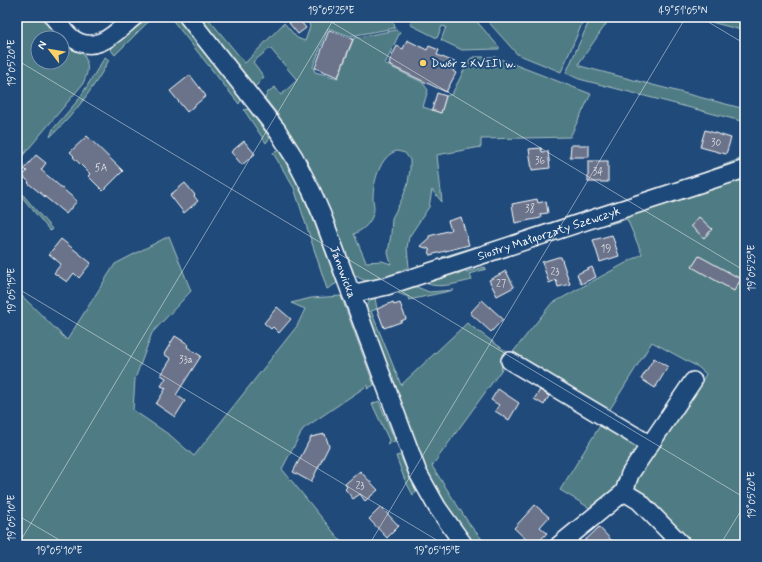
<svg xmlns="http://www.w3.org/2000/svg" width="762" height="562" viewBox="0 0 762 562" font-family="Mynerve,sans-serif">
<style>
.green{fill:#507c84;stroke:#a8bec2;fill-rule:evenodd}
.building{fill:#6a738a;stroke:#fff}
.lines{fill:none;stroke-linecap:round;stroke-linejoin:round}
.minor-casing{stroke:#fff;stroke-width:20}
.minor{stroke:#1f4a7a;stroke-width:17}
.ticks{fill:none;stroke:#fff;stroke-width:1;stroke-opacity:0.45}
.poi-dot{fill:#ffd166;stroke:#1f4a7a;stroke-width:1.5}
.labels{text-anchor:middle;stroke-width:4;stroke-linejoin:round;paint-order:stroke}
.number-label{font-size:10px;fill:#dadce2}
.poi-label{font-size:12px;fill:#fff;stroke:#1f4a7a;text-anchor:start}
.street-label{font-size:12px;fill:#fff;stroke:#1f4a7a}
.neatline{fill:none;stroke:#fff;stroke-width:1.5}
.ticks-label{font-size:10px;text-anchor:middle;fill:#fff}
</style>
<rect width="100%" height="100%" fill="#1f4a7a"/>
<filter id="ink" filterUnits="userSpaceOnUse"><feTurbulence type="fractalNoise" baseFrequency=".025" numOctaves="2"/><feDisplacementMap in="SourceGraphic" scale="8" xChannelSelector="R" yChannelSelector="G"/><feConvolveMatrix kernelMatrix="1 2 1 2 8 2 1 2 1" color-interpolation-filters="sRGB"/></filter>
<g filter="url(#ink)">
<g class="green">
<path d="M24,17H46L83,54C90,64 88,75 82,85L25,153L21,158L17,167V23ZM38,38H62V62H38Z"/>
<path d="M140,17H153L115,55L110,49L112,46Z"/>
<path d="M170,17H176L183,25L241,100L239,104Z"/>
<path d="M196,17H207L245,63L284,23L297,38L305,41L310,27L307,17H387L394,23L395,28L350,36L328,28L313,67L315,72L338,78L354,38L396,30L400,32L385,64L422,82L428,90L423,107L441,113L446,96L452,94L467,64L470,59L474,57H495L591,94L570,137L481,139V147L437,155L442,202L432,190L429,207L409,237L407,248L409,267L402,270L401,274L396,276L369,281L363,280L352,274L279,116L265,98L268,92L275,87L281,95L297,80L270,48L253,62L264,77L260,81V82L255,87L252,88ZM397,151L405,153L410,160V169L408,183L403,197L392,218L391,234L388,253L391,264L382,261L366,262L354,234C362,230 368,226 372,217C375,211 374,206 373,199C373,183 380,155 397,151Z"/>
<path d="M413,17H473L499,47V49L462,50L441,40L446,27L442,26L437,38L411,25L410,24Z"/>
<path d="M484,17H585L561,72L517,54Z"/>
<path d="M591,17H611L579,63L580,66L745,109V122L579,79L566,73Z"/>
<path d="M692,17H721L745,23V31Z"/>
<path d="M105,57L109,60C94,88 73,116 50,137L53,129L79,99Z"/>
<path d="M248,109L270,138L266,143L244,110Z"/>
<path d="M279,150L300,189L315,224L337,283L327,289L294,188L273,153Z"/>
<path d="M745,157V164L708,176L703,173Z"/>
<path d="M745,174V545H688L636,493L633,489V477L651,448L687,395L699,386L706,374L698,367L652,342L607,414L647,438L684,386V389L650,438L646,440L544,377L542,369L513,352L551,304L642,254L627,219L607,225V221Z"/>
<path d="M17,184L24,196L52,229L50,231L17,191Z"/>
<path d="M169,236L191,291L152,333L135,379L133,410L171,436L194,456L297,326L305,309L291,303L311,298L341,296L374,385L367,389L368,385L303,429L282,469L344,545H17V290L21,295L67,340L115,264Z"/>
<path d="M477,246V248L444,262L442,257Z"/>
<path d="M485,267L486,269L470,274L472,280C458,283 437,290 424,282L455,270L457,274Z"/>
<path d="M412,285L429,292L454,290L409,300L408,297L398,293L399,290Z"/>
<path d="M375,298L377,309L371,311L401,385L467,323L511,355L501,368L502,369L432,466L470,525L487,545H473L463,533L432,488L365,308L371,299Z"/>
<path d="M379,401L395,441L387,445L389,440L372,404Z"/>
<path d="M601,424L640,446L622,483L593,510L560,490Z"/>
<path d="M400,455L416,491L413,495L404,478L396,456Z"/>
</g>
<g class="building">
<path d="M297,17L306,28L298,34L289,23Z"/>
<path d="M329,30L353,39L338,77L315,68Z"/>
<path d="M407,40L427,50L429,46L439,50L437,55L457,63L453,71L456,73L446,92L389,65L390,63L389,62L397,46L403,49Z"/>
<path d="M190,75L206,96L187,112L170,91Z"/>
<path d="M437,93L446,96L441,113L432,110Z"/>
<path d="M705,130L731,138L726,154L700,147Z"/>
<path d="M87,136L123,171L103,191L88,176L90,174L73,157L74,156L70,152Z"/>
<path d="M244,141L255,154L242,165L231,152Z"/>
<path d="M571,145H589V157H570Z"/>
<path d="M541,148L542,152L548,151L550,168L532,170L529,149Z"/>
<path d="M36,155L46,163L41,170L77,201L66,214L28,183L29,182L23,176L27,171L24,169Z"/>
<rect x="588" y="161" width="20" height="21"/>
<path d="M185,183L195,195L194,196L198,201L184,213L170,195Z"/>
<path d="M537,199L538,203L546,201L548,213L540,214L541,218L515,223L512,204Z"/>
<path d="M461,217L469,245L430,255L429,249L420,246L429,238V236L451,230L448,221Z"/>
<path d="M699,217L712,229L704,238L691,226Z"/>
<path d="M612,235L619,256L600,262L593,240Z"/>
<path d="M61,239L91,263L79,278L74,273L67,282L54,273L61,264L49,254Z"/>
<path d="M699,256L741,279L734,291L692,267Z"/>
<path d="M558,257H561L570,284L558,287L556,280L549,283L542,262Z"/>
<path d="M592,267L596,277L581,284L577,274Z"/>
<path d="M506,271L514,287L497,296L489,280Z"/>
<path d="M482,300L503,319L491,332L470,313Z"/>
<path d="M393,302L394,305L400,303L406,319L401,321V322L384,328L377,309Z"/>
<path d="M277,307L291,319L279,333L273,327L271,329L264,323Z"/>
<path d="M175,336L188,344L187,347L201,356L176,395L185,401L175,417L156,404L166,388L161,386L166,378L161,375L171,359L164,354Z"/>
<path d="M654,358L668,367L655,388L641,379Z"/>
<path d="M498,389L519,403L509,420L495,411L499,405L491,400Z"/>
<path d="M540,390L549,396L544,405L534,399Z"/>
<path d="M325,434L329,446L311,482L293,472L311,437Z"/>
<path d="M360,471L378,490L365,501L360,494L353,499L345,489L347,487L345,484Z"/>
<path d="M535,505L549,517L540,527L547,533L536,545H532L514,528Z"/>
<path d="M381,507L399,526L387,538L369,519Z"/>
<path d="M599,527L616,545H580L594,532Z"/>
</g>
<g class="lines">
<defs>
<g id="minor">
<path d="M53,17C59,24 65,32 72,38C96,56 116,32 134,17"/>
<path id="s1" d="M188,17L277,130L294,157L312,192L322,215L418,473L437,507L464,545"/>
<path id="s2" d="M351,294L387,286L745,169"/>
<path d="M510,361L649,444"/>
<path d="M624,492L630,474L693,381"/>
<path d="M559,545L624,492L639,501L682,545"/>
</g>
</defs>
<use href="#minor" class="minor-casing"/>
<use href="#minor" class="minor"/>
</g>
</g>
<path class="ticks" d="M323,17L745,271M700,17L745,44M17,60L745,498M17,288L445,545M17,515L68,545M18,545L335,17M369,545L686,17M720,545L745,504"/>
<circle class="poi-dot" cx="423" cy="63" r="4"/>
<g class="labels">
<g class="number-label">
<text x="716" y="146">30</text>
<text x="540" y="164">36</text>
<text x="101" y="171">5A</text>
<text x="598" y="175">34</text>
<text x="530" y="212">38</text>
<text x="606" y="252">19</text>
<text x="555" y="275">23</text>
<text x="501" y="287">27</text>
<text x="186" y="363">33a</text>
<text x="360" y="489">23</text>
</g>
<g class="poi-label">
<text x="431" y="67">Dwór z XVIII w.</text>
</g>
<g class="street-label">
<text dy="4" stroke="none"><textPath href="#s2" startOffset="207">Siostry Małgorzaty Szewczyk</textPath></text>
<text dy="4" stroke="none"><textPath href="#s1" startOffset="301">Janowicka</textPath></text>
</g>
</g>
<rect width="762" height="562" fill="none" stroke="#1f4a7a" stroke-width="44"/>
<g transform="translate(50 50) rotate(301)"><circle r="19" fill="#1f4a7a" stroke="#7992af"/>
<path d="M0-3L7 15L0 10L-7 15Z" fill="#ffd166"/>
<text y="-6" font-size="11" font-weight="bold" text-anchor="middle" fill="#ffffff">N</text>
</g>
<rect x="22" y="22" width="718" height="518" class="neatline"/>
<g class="ticks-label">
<text x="331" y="14">19°05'25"E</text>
<text x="683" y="14">49°51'05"N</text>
<text transform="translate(11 63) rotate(-90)" y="4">19°05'20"E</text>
<text transform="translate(751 268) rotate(-90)" y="4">19°05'25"E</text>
<text transform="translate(11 291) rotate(-90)" y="4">19°05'15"E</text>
<text transform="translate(751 495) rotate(-90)" y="4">19°05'20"E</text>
<text transform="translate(11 518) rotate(-90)" y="4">19°05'10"E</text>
<text x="59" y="554">19°05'10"E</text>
<text x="437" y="554">19°05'15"E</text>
</g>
</svg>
